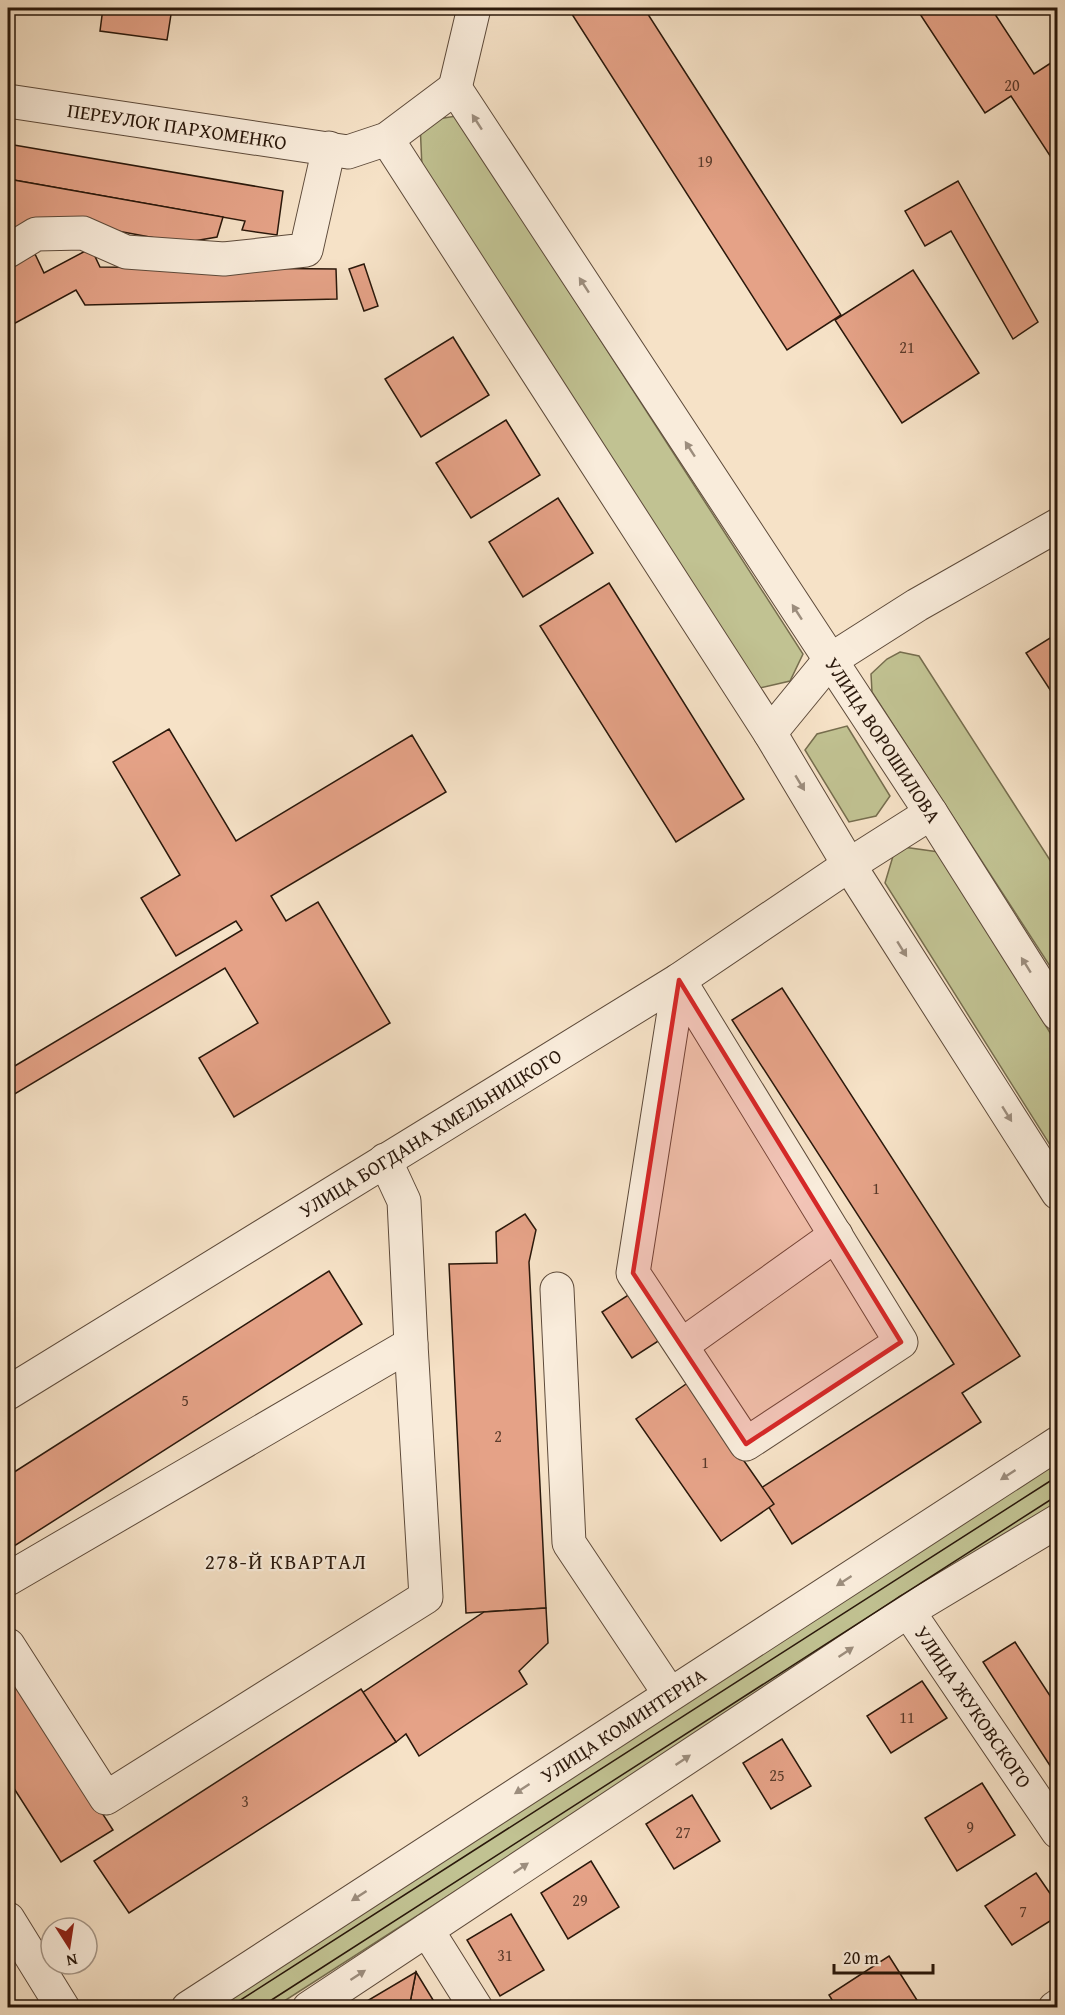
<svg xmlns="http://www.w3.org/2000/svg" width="1065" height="2015" viewBox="0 0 1065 2015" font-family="'Gentium Book Plus',serif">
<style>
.green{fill:#c1c292;stroke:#766d4e;stroke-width:1.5}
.building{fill:#e5a287;stroke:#2a180b;stroke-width:1.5}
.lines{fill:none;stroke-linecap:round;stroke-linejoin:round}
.minor-casing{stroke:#5d4a3a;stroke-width:35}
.minor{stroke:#f9ecdb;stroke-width:33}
.tram{stroke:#2a180b;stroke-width:1.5}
.oneway{fill:#9c8d7d}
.marked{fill:#d62828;fill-opacity:0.2;stroke:#d62828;stroke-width:4.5;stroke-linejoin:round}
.labels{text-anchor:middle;stroke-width:4.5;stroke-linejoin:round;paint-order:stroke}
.number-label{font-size:16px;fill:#593a2a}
.street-label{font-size:20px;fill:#2a180b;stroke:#f9ecdb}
.neighbourhood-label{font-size:21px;letter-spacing:1.5px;fill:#2a180b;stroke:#f9ecdb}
</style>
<rect width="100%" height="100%" fill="#f6e2c7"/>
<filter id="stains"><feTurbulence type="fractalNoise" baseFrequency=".00333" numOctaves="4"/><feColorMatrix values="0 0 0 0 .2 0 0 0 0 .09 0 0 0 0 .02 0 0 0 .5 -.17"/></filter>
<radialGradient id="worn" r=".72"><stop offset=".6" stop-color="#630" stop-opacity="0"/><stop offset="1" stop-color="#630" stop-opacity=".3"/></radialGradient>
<g class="green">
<path d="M456,116L803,654L790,681L760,688L422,168L420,122Z"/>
<path d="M900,652L919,656L1057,871V977L872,692L871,674L887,659Z"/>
<path d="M847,726L890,796L876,816L849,822L805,750L817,734Z"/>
<path d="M896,846L939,852L1057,1044V1156L885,883Z"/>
<path d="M1057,1460V1505L275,2007L205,2008Z"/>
</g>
<g class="building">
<path d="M103,8H172L167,40L100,31Z"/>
<path d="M568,8H644L841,315L787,350Z"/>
<path d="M916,8H991L1034,74L1057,59L1058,168L1011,96L985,113Z"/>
<path d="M8,144L283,191L277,235L242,230L245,221L8,179Z"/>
<path d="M8,179L223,217L217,237L182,243L48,218L8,241Z"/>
<path d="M958,181L1038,322L1013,339L951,231L925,246L905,211Z"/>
<path d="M91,248L100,267L336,269L337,299L85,305L76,290L8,327V268L35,254L44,273Z"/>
<path d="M364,264L378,306L364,311L349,269Z"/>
<path d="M913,270L979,373L902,423L835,320Z"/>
<path d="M453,337L489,395L421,437L385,379Z"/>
<path d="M506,420L540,475L471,518L436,463Z"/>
<path d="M558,498L593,553L523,597L489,542Z"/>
<path d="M609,583L744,799L676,842L540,626Z"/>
<path d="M1058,633V702L1026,653Z"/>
<path d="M169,729L236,841L412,735L446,792L271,896L286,921L318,902L390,1023L234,1117L199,1058L258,1023L225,968L8,1098V1070L242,930L236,921L176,956L141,898L180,875L113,762Z"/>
<path d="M782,988L1020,1356L962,1393L981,1422L792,1544L758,1490L954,1364L732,1020Z"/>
<path d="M525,1214L536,1230L529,1262L546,1608L466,1613L449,1264L497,1263L496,1232Z"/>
<path d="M329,1271L362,1324L8,1550V1476Z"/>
<path d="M633,1292L663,1338L632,1358L602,1312Z"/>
<path d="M689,1382L774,1504L721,1541L636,1419Z"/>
<path d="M546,1608L548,1643L519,1671L527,1684L419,1756L406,1734L396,1742L362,1693L484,1612Z"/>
<path d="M1015,1642L1058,1708V1778L983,1662Z"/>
<path d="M8,1666L113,1830L61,1862L8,1779Z"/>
<path d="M922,1681L947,1718L891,1753L867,1716Z"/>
<path d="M361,1689L396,1742L129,1913L94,1861Z"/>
<path d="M782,1739L811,1786L771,1809L743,1763Z"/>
<path d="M982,1783L1015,1835L957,1871L925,1818Z"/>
<path d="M692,1795L720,1841L674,1869L646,1824Z"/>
<path d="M591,1861L619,1907L568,1939L541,1893Z"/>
<path d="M1036,1873L1058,1905V1916L1012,1945L985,1906Z"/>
<path d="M511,1914L544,1970L500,1996L467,1940Z"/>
<path d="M889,1956L922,2008H837L829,1995Z"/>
<path d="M416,1972L438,2008H409Z"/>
<path d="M416,1972L409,2008H371L367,2001Z"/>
</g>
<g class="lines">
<defs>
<g id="minor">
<path id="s1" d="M455,88L931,813L1058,1014"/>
<path d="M455,88L474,8"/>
<path id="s2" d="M8,101L348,152L387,139L455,88"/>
<path d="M387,139L770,733L849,865L1058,1193"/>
<path d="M8,251L36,234L83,233L126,252L224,259L306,250L329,148"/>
<path d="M770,733L829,661L917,605L1058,525"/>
<path d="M679,980L901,1342L746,1444L633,1273Z"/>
<path d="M557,1289L569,1543L669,1693"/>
<path d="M682,1345L836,1235"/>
<path id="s3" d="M8,1393L679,980L849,865L931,813"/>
<path d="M8,1579L411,1344L404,1201L385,1160"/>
<path id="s4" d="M908,1611L1058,1832"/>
<path d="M8,1645L106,1798L426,1597L411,1344"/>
<path d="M8,1919L63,2008"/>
<path d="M427,1930L476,2008"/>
<path id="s5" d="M188,2008L1058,1443"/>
<path d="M309,2008L908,1611L1058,1521"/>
<path d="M1055,2008L1058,2006"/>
</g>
</defs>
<use href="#minor" class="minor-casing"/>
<use href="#minor" class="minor"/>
<g class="tram">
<path d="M228,2008L1058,1476"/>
<path d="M259,2008L1058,1495"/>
</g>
</g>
<defs><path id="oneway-solid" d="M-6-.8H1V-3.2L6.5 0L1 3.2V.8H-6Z" transform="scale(1.5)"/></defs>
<g class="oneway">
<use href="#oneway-solid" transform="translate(477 122) rotate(-123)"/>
<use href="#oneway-solid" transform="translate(584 285) rotate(-123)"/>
<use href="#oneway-solid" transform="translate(690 449) rotate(-123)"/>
<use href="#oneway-solid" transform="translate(797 612) rotate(-123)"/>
<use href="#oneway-solid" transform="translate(800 783) rotate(59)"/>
<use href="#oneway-solid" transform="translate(902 949) rotate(58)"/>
<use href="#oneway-solid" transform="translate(1026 965) rotate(-122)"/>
<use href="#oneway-solid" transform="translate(1007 1114) rotate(58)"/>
<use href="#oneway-solid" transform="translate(1008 1475) rotate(147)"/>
<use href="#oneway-solid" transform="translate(844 1581) rotate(147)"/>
<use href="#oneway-solid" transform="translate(846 1652) rotate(-34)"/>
<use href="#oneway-solid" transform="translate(683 1760) rotate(-34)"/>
<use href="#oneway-solid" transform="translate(522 1789) rotate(147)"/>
<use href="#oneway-solid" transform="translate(521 1868) rotate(-34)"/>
<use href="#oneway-solid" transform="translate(359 1896) rotate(147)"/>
<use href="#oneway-solid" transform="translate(358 1975) rotate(-33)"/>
</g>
<path class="marked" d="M679,980L901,1342L746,1444L633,1273Z"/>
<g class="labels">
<g class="number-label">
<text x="1012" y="91">20</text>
<text x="705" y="167">19</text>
<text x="907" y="353">21</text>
<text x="876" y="1194">1</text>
<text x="185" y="1406">5</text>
<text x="498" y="1442">2</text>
<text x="705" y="1468">1</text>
<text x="907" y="1723">11</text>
<text x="777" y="1781">25</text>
<text x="245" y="1807">3</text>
<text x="970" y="1833">9</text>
<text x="683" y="1838">27</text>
<text x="580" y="1906">29</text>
<text x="1023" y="1917">7</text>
<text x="505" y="1961">31</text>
</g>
<g class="street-label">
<text dy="7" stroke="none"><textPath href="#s2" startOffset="171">ПЕРЕУЛОК ПАРХОМЕНКО</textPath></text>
<text dy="7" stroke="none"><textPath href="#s1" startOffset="780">УЛИЦА ВОРОШИЛОВА</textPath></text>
<text dy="7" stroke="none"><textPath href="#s3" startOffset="496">УЛИЦА БОГДАНА ХМЕЛЬНИЦКОГО</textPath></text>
<text dy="7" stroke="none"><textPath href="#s4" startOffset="116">УЛИЦА ЖУКОВСКОГО</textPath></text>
<text dy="7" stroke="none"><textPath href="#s5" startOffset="519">УЛИЦА КОМИНТЕРНА</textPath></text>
</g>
<g class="neighbourhood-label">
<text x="286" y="1569">278-Й КВАРТАЛ</text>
</g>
</g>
<rect width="1065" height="2015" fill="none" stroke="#f6e2c7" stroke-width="30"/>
<rect x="9" y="9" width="1047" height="1997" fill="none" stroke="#2a180b" stroke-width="3"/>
<rect x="15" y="15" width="1035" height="1985" fill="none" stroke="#2a180b" stroke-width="1.5"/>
<g transform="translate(69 1946) rotate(168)"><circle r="28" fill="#f9ecdb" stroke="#a69788" stroke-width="1.5"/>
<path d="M0-4.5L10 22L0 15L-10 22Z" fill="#8f2418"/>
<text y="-9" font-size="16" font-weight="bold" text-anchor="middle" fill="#2a180b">N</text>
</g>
<path d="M834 1964v9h99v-9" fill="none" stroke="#2a180b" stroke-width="3"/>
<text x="843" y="1964" font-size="18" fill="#2a180b" stroke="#f9ecdb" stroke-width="4.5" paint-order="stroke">20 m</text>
<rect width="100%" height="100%" filter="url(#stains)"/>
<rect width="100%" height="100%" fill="url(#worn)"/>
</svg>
